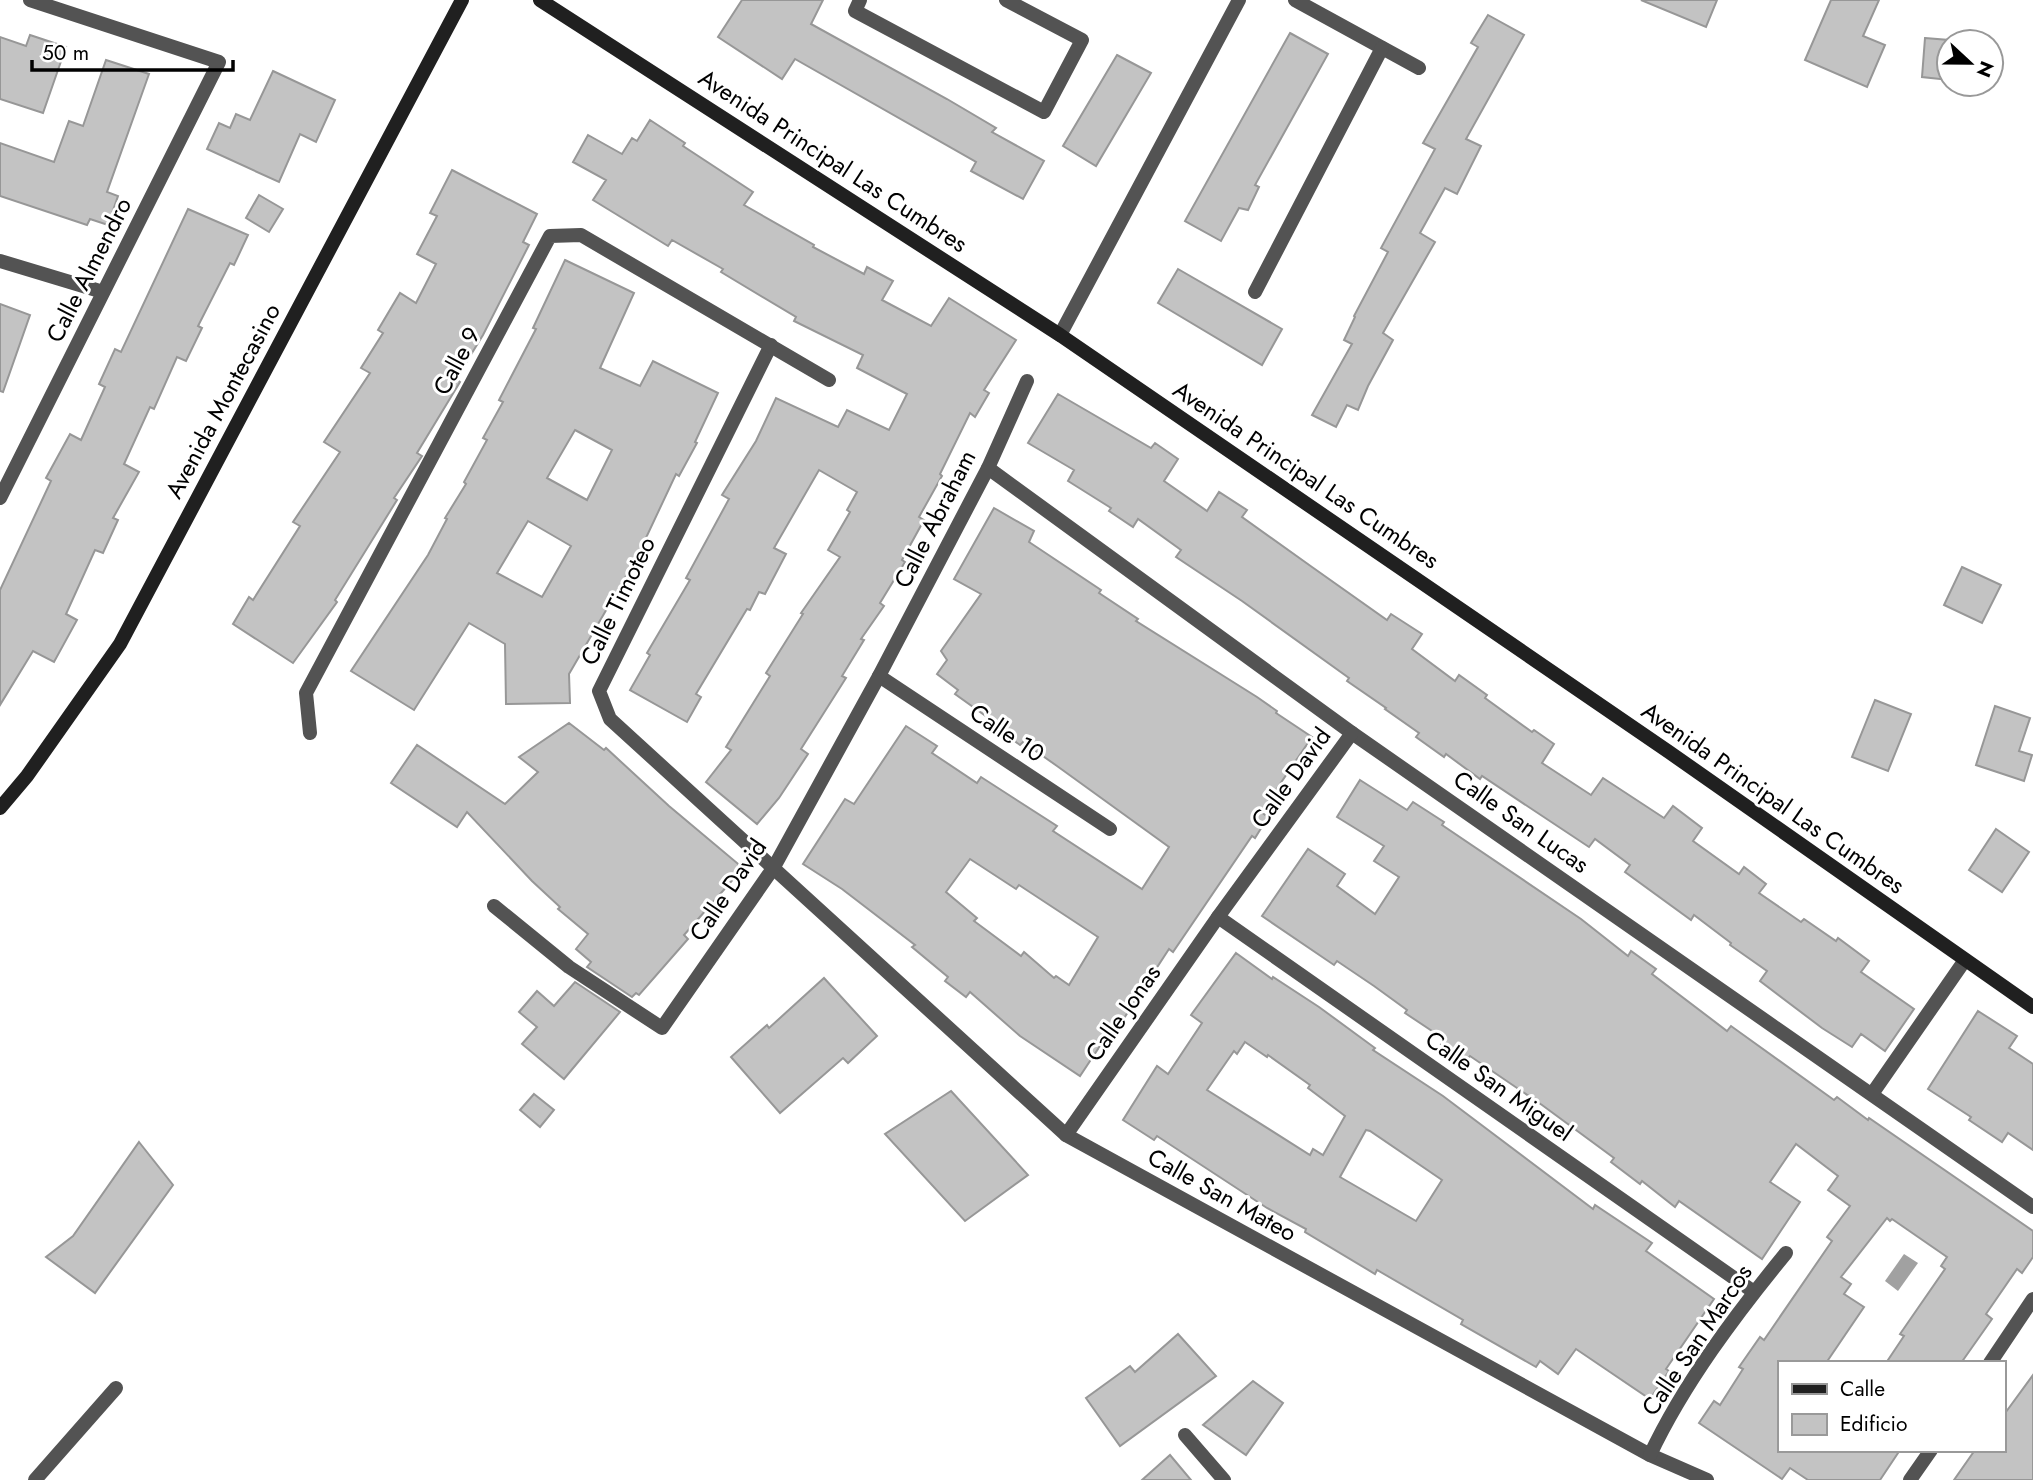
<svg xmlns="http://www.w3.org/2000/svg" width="2033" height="1480" viewBox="0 0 2033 1480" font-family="Jost,sans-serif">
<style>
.water{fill:#a1a1a1}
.building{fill:#c3c3c3;stroke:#979797;stroke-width:2;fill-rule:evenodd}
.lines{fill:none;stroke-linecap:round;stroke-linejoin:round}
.lane{stroke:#535353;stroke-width:14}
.street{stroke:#535353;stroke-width:14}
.secondary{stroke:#202020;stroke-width:14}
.labels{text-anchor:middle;stroke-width:6;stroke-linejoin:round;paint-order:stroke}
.street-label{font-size:24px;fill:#000;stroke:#fff}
</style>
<rect width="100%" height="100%" fill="#fff"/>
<path class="water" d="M1904,1254L1918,1263L1898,1291L1885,1281Z"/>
<g class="building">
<path d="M742,0H823L811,24L947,99L996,128L992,132L1044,161L1023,199L971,171L976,162L795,59L782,79L718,37Z"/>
<path d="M1641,0H1717L1706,27Z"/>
<path d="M1831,0H1879L1863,36L1885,45L1867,87L1805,60Z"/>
<path d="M1488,15L1524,35L1466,139L1481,146L1457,194L1445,188L1420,233L1435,242L1383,333L1393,340L1368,386L1358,410L1347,405L1336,427L1312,415L1352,344L1344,340L1355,317L1354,316L1388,252L1381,248L1435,149L1423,143L1478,47L1471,43Z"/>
<path d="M1290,33L1328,54L1255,185L1259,187L1248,210L1239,208L1221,241L1185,221Z"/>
<path d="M30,35L66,47L43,113L0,99V37L26,46Z"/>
<path d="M1925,38L1949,40V80L1922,77Z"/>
<path d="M1117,55L1151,73L1096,166L1063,146Z"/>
<path d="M106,60L149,74L107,192L118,196L108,225L90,219L87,225L0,196V143L54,162L69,121L83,126Z"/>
<path d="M273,71L335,100L316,142L300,134L279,182L207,149L219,123L230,128L236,114L250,120Z"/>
<path d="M650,120L685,143L683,146L753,192L744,205L814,245L813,247L864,274L867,267L893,281L882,300L931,326L949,298L1016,340L984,390L989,393L975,417L970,413L940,474L942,476L919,517L924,520L902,560L905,562L880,603L884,606L861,639L864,640L842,676L846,678L801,749L808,754L779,798L757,824L706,782L731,750L726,747L770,676L766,673L803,614L801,613L840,557L828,550L850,512L847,510L857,492L819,470L774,548L786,554L765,594L759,592L750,610L747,609L696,694L701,697L687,722L630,690L650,655L647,653L690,580L686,578L729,499L722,495L756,441L776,398L838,427L847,410L889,430L907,394L857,368L863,355L794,321L796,317L721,272L723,269L672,240L668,246L593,200L606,180L573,162L588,135L622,154L632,138L637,141Z"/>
<path d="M452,170L537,214L523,242L529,245L483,335L456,379L460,382L417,453L422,456L394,498L397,500L335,600L337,602L293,663L233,624L249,597L253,600L300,526L293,522L340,452L324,442L370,373L361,368L383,333L378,330L400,293L416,303L436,264L417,254L437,216L430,213Z"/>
<path d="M259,195L283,209L269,232L246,218Z"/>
<path d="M188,209L248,235L234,265L230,263L198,326L202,328L186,361L177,357L154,409L150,407L124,464L139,472L113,518L118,520L103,553L95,550L66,614L77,620L54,662L33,651L0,705V590L51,481L46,478L70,434L81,440L105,387L99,384L115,349L121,352Z"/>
<path d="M565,260L634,293L600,368L640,386L653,361L718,393L695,442L697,443L679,476L676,474L637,557L569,674L570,703L506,704L505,644L469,623L414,710L351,671L428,555L447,519L445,518L466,484L464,482L487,440L483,438L503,402L499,400L536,329L533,328ZM575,430L612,450L587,500L547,478ZM528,521L571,546L542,597L497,573Z"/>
<path d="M1178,269L1282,329L1262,365L1158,303Z"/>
<path d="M0,304L30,315L3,392L0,391Z"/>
<path d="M1058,394L1151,448L1155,443L1178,459L1164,481L1207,511L1219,492L1247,510L1242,517L1312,567L1387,620L1391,614L1422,634L1412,649L1455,681L1459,675L1487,695L1485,698L1532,732L1534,730L1554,744L1542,763L1591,795L1603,778L1664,818L1673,806L1702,828L1693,841L1739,874L1744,867L1766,884L1759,893L1801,922L1804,919L1836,941L1838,938L1869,961L1861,972L1914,1009L1885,1051L1861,1034L1852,1047L1822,1028L1760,981L1767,971L1730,945L1731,943L1694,915L1691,920L1625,872L1630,865L1595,839L1589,847L1482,776L1480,779L1446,754L1444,757L1416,737L1419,733L1385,709L1386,708L1347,681L1349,678L1242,601L1176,557L1181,550L1138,519L1133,527L1109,511L1111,508L1068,481L1074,470L1028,443Z"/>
<path d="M994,508L1034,531L1029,542L1101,590L1099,593L1138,619L1136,621L1257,697L1277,711L1276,713L1312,737L1261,812L1268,817L1255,838L1252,836L1173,952L1169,949L1104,1049L1100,1046L1080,1076L1020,1036L970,992L966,997L945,981L948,977L912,947L915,945L842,889L803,864L845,799L854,804L906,726L937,746L932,753L977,783L981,777L1012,797L1057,826L1053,831L1142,889L1169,847L1057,766L1023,742L1020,745L992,725L994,722L955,694L958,690L937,674L947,660L941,651L981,594L954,579ZM970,859L1016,889L1019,885L1098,937L1069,985L1056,976L1054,978L1024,952L1021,956L974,921L977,918L946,892Z"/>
<path d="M1962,567L2001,585L1982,623L1944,605Z"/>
<path d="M1875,700L1911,714L1888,771L1852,757Z"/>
<path d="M1995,706L2030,718L2019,751L2032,755L2024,781L1976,765Z"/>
<path d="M569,723L604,750L606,748L669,806L743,868L684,935L688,939L639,995L636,993L632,997L587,967L591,962L576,949L588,934L558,909L560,907L532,881L467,812L457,827L391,783L417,745L505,804L538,772L519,757Z"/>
<path d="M1360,780L1407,810L1413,802L1444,822L1442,825L1581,919L1628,956L1631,951L1656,969L1652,974L1727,1031L1731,1026L1834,1100L1837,1097L1868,1120L1869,1118L2033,1231V1257L2022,1273L2017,1269L1986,1314L1992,1319L1961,1363H1886L1904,1336L1900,1334L1945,1269L1941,1266L1947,1257L1892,1219L1890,1221L1887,1218L1841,1277L1851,1284L1844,1294L1864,1307L1826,1363H1779V1450H1900L1880,1480H1808L1790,1468L1782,1479L1699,1423L1714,1401L1720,1405L1743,1369L1739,1367L1760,1337L1764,1340L1832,1241L1827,1237L1850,1206L1828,1190L1838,1176L1796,1144L1770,1182L1800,1202L1762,1259L1679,1201L1675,1207L1642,1181L1640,1184L1611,1162L1614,1158L1542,1105L1470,1056L1466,1061L1441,1044L1444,1039L1405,1013L1407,1010L1374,986L1337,961L1334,965L1262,916L1308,849L1345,874L1337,886L1375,914L1399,877L1374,861L1384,846L1337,817Z"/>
<path d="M1996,829L2029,852L2002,892L1969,870Z"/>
<path d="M1236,953L1272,979L1273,977L1319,1007L1375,1048L1373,1050L1443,1096L1593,1209L1595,1205L1652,1243L1646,1251L1714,1299L1666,1369L1669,1371L1650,1399L1576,1349L1558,1374L1540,1361L1536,1367L1461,1324L1463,1320L1377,1270L1375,1274L1305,1232L1306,1229L1267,1208L1157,1136L1154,1140L1123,1120L1157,1066L1168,1074L1202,1023L1191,1015ZM1245,1042L1267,1057L1268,1055L1310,1085L1308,1088L1345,1116L1323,1155L1313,1149L1310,1155L1207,1090L1234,1051L1237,1054ZM1366,1130L1370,1131L1442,1180L1416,1221L1340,1177Z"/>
<path d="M824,978L877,1036L848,1063L843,1058L780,1113L731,1057L767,1025L769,1028Z"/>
<path d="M575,982L620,1012L564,1079L522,1044L537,1027L519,1012L537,991L554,1006Z"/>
<path d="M1978,1011L2017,1036L2009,1048L2033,1064V1150L2008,1133L2002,1142L1969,1120L1971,1117L1928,1089Z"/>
<path d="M951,1091L1028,1175L965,1221L885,1134Z"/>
<path d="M534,1094L554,1110L540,1127L520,1110Z"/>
<path d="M139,1142L173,1185L95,1293L46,1257L73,1236Z"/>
<path d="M1178,1334L1216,1376L1120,1446L1086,1398L1130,1366L1135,1372Z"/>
<path d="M2033,1375V1480H1954L1975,1450H2003V1416Z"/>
<path d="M1253,1381L1283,1403L1246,1455L1203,1425Z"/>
<path d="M1170,1455L1191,1480H1142Z"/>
</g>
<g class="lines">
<g class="lane">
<path d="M860,0L855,11L1044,112L1082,40L1006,0"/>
<path d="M1295,0L1419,68"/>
<path d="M1255,292L1382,48"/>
<path d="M1060,335L1239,0"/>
</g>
<g class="street">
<path d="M0,261L103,292"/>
<path d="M771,345L599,691L610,719L1066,1135L1650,1455L1707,1480"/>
<path d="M988,468L1352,733L2033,1207"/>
<path d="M0,498L219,62L30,0"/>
<path d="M879,676L1110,829"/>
<path d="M310,733L306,693L550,236L581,235L829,380"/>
<path d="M494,906L569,967L662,1028L774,867L879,676L988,468L1027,381"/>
<path d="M1218,917L1754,1292"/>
<path d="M1872,1094L1965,960"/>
<path d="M1066,1135L1218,917L1352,733"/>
<path d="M1990,1363L2033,1299"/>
<path d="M1185,1435L1224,1480"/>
<path d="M1650,1455C1684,1383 1736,1314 1786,1253"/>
<path d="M35,1480L116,1388"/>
<path d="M1910,1480L1931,1450"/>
</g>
<g class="secondary">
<path d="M540,0L1060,335L1669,752L2033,1007"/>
<path d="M0,808L27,776L120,644L462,0"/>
</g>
</g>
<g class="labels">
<g class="street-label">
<text transform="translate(833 161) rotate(33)" y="8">Avenida Principal Las Cumbres</text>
<text transform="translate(89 270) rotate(-63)" y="8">Calle Almendro</text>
<text transform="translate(457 361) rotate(-62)" y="8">Calle 9</text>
<text transform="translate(223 401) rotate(-62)" y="8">Avenida Montecasino</text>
<text transform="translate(1306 475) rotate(34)" y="8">Avenida Principal Las Cumbres</text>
<text transform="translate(935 519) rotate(-63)" y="8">Calle Abraham</text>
<text transform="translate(618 601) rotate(-64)" y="8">Calle Timoteo</text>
<text transform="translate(1007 733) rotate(34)" y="8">Calle 10</text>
<text transform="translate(1291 778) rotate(-54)" y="8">Calle David</text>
<text transform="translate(1773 798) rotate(35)" y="8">Avenida Principal Las Cumbres</text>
<text transform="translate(1521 822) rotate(35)" y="8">Calle San Lucas</text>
<text transform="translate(728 890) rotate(-56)" y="8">Calle David</text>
<text transform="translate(1123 1013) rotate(-55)" y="8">Calle Jonas</text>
<text transform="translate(1499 1086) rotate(35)" y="8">Calle San Miguel</text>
<text transform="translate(1222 1195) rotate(29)" y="8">Calle San Mateo</text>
<text transform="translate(1697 1340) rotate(-56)" y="8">Calle San Marcos</text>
</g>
</g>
<rect x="1778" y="1361" width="228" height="91" fill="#ffffff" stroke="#999999" stroke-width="2"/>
<rect x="1792" y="1384" width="35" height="10" fill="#202020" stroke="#999999" stroke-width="2"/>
<text x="1840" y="1396" font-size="21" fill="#000000">Calle</text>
<rect x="1792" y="1414" width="35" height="21" fill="#c3c3c3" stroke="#999999" stroke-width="2"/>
<text x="1840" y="1431" font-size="21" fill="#000000">Edificio</text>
<g transform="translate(1970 63) rotate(112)"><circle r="33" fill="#ffffff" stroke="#999999" stroke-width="2"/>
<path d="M0-5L12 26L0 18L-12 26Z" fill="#000000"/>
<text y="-10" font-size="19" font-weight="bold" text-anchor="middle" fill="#000000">N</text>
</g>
<path d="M32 60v10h201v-10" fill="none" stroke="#000000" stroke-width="3.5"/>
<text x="42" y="60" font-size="21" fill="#000000" stroke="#ffffff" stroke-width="5" paint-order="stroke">50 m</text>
</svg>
